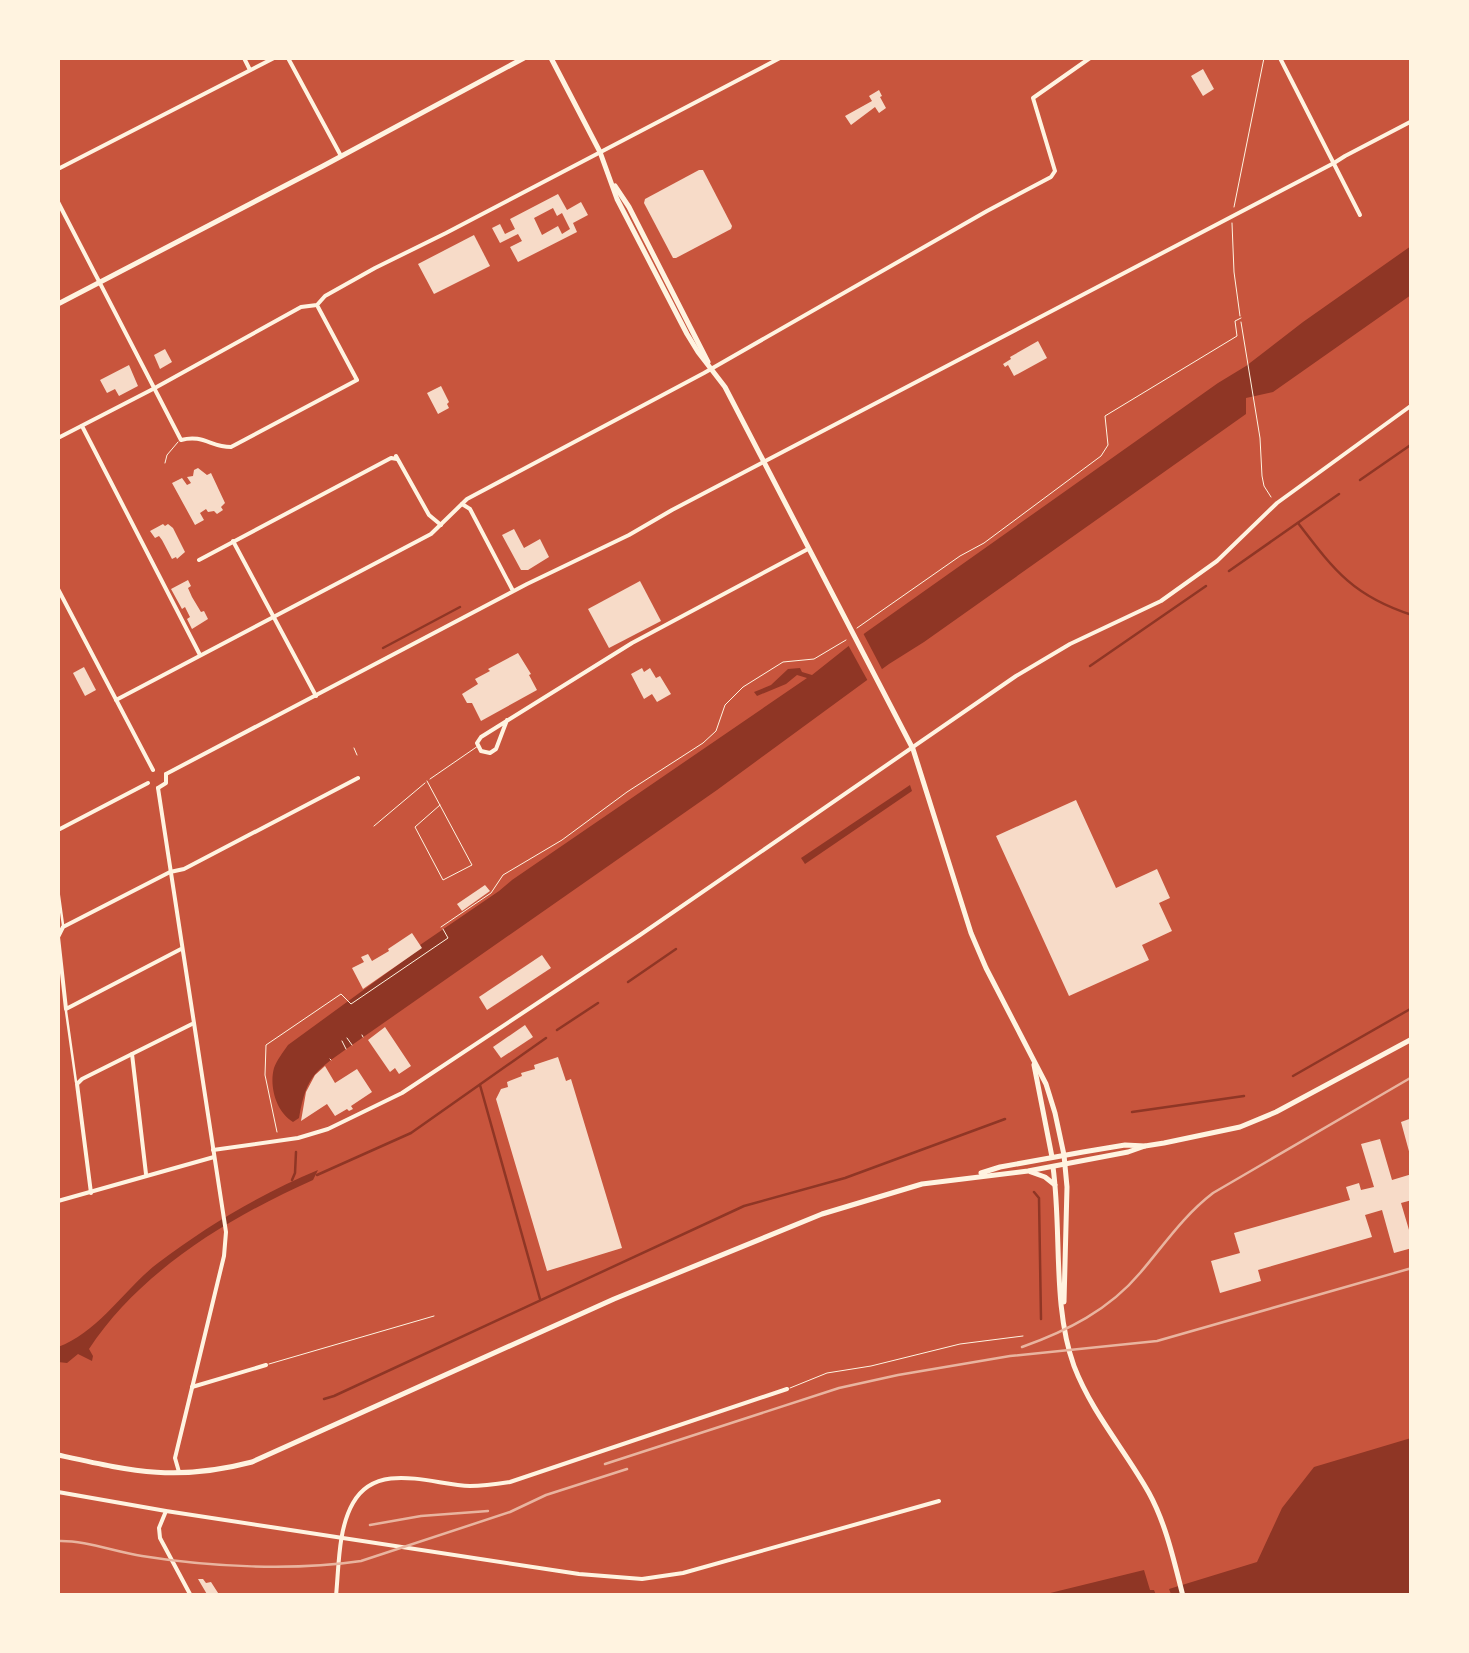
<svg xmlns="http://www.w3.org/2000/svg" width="1469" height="1653" viewBox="0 0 1469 1653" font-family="Quicksand,sans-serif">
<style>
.water{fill:#8f3625}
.pier{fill:#c8553d}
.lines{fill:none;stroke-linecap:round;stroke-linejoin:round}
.stream{stroke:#8f3625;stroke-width:2.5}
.building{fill:#f7dbc8;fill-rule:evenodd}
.path{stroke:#fff3e0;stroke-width:1}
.service{stroke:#fff3e0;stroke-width:1}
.pedestrian{stroke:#fff3e0;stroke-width:2.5}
.minor{stroke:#fff3e0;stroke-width:4}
.tertiary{stroke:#fff3e0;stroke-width:5}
.secondary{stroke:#fff3e0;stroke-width:5}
.rail{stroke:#e9b49f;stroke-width:2.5}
</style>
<rect width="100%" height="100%" fill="#c8553d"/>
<g class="water">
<path d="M1411,246V295L1273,392L1246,398V414L924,642L889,664L717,790L352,1045C316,1071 307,1073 299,1118L293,1122C276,1112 269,1086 274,1068C277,1060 283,1052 288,1045L421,948L420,945L499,891L512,880L807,678L797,675L786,684L757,696L754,692L771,685L788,669L800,668L802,672L812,675L865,633L1218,383L1246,366L1303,322Z"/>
<path d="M910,785L912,791L805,864L801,858Z"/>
<path d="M318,1170L313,1180C230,1217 140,1271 89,1349L93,1356L92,1361L78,1354L67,1363L58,1362V1347C99,1332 124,1289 158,1263C208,1225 261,1194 318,1170Z"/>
<path d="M1411,1438V1595L1168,1596L1171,1594L1169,1589L1257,1562L1282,1508L1314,1467Z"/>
<path d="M1144,1570L1150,1590H1154L1156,1595H1042Z"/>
</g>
<path class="pier" d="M863,633L884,673L869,683L847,643Z"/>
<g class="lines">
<g class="stream">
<path d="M1360,480L1412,444"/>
<path d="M1298,523C1334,570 1353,596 1412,615"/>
<path d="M1229,571L1339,494"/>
<path d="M383,648L460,607"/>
<path d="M1090,666L1206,586"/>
<path d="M628,982L676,949"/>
<path d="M557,1030L598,1003"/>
<path d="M1293,1076L1412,1008"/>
<path d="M480,1085L540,1299"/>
<path d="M1132,1112L1244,1096"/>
<path d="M317,1175L411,1133L546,1038"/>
<path d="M292,1180L295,1173L296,1152"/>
<path d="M1034,1192L1039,1198L1041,1319"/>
<path d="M324,1399L334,1396L744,1206L845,1178L1005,1119"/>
</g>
</g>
<g class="building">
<path d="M1203,69L1214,89L1203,96L1191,76Z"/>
<path d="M879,90L882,96L880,97L886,108L879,113L875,107L851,125L845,116L872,101L869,96Z"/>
<path d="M699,170H703L732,226L731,229L676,258H673L644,203L645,199Z"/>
<path d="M558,194L567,210L581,202L588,215L573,223L577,232L518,262L510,247L522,241L518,234L500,243L492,228L500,224L505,234L515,229L510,219ZM553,208L557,216L562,213L570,229L562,234L558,226L542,235L534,218Z"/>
<path d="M474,235L490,266L434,294L418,264Z"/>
<path d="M1038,341L1047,358L1014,376L1008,365L1005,367L1003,364L1011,359L1010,357Z"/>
<path d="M165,349L172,362L160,369L154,355Z"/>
<path d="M129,365L138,386L119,396L115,389L107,393L100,380Z"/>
<path d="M441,386L449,402L447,404L449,408L438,414L427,393Z"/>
<path d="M198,468L207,475L211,473L225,503L221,507L223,510L217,514L214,511L208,512L206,509L200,513L204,520L195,525L172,483L182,478L187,485L191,483L187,477L193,476L194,470Z"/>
<path d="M163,524L165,526L168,524L173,528L185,552L177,559L176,557L172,559L162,540L159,536L155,538L150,531Z"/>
<path d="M514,529L524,548L540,539L549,557L528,570H521L502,535Z"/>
<path d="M188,580L191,586L188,588L192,597L201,612L204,611L208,619L192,629L187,619L190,617L185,607L182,609L171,589Z"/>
<path d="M640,581L661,621L609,648L588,609Z"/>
<path d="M518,653L531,674L529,675L537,690L481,721L472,703H467L462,694L478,684L475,679L490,671L488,669Z"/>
<path d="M84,667L96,690L85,696L73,673Z"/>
<path d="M642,668L644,672L650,668L656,678L660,676L671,694L657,702L652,694L644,699L631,674Z"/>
<path d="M1076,800L1116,888L1157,869L1170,898L1159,903L1172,931L1142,945L1149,960L1069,996L996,836Z"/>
<path d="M485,885L490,891L462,911L457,904Z"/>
<path d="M412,933L422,948L363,989L352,968L364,962L361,957L368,954L372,961L389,951L388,949Z"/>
<path d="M542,955L551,968L487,1010L479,997Z"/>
<path d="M525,1025L533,1037L501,1058L493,1047Z"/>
<path d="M385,1027L411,1066L399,1074L395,1068L390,1072L368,1040Z"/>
<path d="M558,1057L566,1081L571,1079L622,1248L547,1271L496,1099L501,1089L508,1087L507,1082L522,1076L521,1073L535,1069L534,1065Z"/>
<path d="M325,1066L335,1083L357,1069L372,1092L351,1106L353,1109L349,1111L347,1109L335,1116L327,1104L301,1121L306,1092L315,1075Z"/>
<path d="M1412,1118V1155H1410L1401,1122Z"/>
<path d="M1380,1139L1392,1180L1412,1174V1200L1401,1203L1412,1240V1248L1394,1253L1382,1210L1365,1215L1372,1237L1258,1270L1261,1281L1220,1293L1211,1261L1240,1253L1234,1233L1350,1200L1346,1187L1359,1183L1361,1190L1374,1187L1361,1144Z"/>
<path d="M198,1579H203L206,1583L211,1582L220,1596H208Z"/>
</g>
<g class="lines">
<g class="path">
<path d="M1234,207L1264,58"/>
<path d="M1232,223L1234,272L1240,316"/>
<path d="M1241,322L1260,438L1262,476L1264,486L1271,497"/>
<path d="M857,628L960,556L984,543L1101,456L1108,445L1105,416L1237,336L1235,321L1241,318"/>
<path d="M354,748L357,755"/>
<path d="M441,927L491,893L503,875L562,840L627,792L703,743L716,731L725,705L743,687L783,662L814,659L846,640"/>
<path d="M362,1035L363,1037"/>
<path d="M347,1038L352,1045"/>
<path d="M342,1041L346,1049"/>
<path d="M330,1059L331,1060"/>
<path d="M277,1132L265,1075L266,1045L341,994L351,1004L448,938L443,929"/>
</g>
<g class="service">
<path d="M165,463L167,455L178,442"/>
<path d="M430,779L478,746"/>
<path d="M427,781L472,865L443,880L415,827L440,805"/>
<path d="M374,826L425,783"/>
<path d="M269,1364L434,1316"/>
<path d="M790,1388L827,1373L871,1366L960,1344L1023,1336"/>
</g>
<g class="pedestrian">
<path d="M58,889L63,925"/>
<path d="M66,1011L76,1082"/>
</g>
<g class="minor">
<path d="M244,58L250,70"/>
<path d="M288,58L341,156"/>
<path d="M1280,58L1360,215"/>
<path d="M58,169L274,58"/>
<path d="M58,202L181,440C203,434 211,447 231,447L357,380L318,307"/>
<path d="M82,426L200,655"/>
<path d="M58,438L153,389L301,307L317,305L325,296L375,268L446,233L780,58"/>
<path d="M396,456L429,515L441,525"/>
<path d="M462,504L470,509L512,589"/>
<path d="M233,541L316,696"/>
<path d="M199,560L391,458L397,459"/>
<path d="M58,589L153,770"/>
<path d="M116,700L431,534L467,499L704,373L987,211L1051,177L1055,171L1033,98L1090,58"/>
<path d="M507,720L496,749L490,753L481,751L477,743L481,737L632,643L808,549"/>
<path d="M166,774L527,584L629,535L672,510L1334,163L1345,156L1412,121"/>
<path d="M158,788L226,1232L224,1256L175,1458L179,1472"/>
<path d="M158,788L166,783V774"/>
<path d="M58,830L148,783"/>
<path d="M181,949L66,1009L58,937L63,927L170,872L184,869L358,778"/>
<path d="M132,1054L146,1174"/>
<path d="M213,1150L298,1138L328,1129L402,1093L640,935L1016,676L1070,644L1161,601L1217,561L1277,503L1412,405"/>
<path d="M91,1193L77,1084L82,1079L192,1024"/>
<path d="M58,1201L214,1157"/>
<path d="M192,1387L266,1365"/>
<path d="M58,1492L166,1511L579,1574L642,1579L683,1573L939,1501"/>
<path d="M166,1511L159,1528L160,1538L191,1596"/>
<path d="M336,1596C339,1566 338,1529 353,1503C377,1460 433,1485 470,1486C483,1486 497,1484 510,1482L787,1389"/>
</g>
<g class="tertiary">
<path d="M551,58L600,152L617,199L687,334L698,352L725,387L913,749L971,933L986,968L1046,1084L1055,1113L1064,1155"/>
<path d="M615,186L629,207L708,362"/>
<path d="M58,304L323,166L524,58"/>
<path d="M1034,1065L1052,1157"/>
</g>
<g class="secondary">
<path d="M1053,1167C1062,1232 1052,1305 1074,1366C1092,1413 1125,1450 1149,1493C1166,1524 1174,1561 1183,1596"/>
<path d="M1031,1172L1045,1177L1055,1185"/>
<path d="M981,1173L1000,1167L1083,1152L1125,1145L1145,1146L1164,1143L1240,1127L1276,1112L1412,1039"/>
<path d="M1064,1302L1067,1187L1064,1155"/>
<path d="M58,1455C131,1471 176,1482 252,1462L614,1299L822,1214L922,1184L1028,1171L1128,1152L1145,1146"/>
</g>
<g class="rail">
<path d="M1022,1347C1067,1331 1109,1310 1140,1273C1164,1245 1183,1216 1213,1193L1412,1077"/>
<path d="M605,1464L839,1388L898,1375L1010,1356L1157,1341L1412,1268"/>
<path d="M370,1525L421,1516L488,1511"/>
<path d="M58,1541C85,1540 115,1552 142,1556C210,1567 294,1571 361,1561L510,1512L546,1495L627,1469"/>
</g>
</g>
<rect width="1469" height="1653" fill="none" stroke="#fff3e0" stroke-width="120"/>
</svg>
